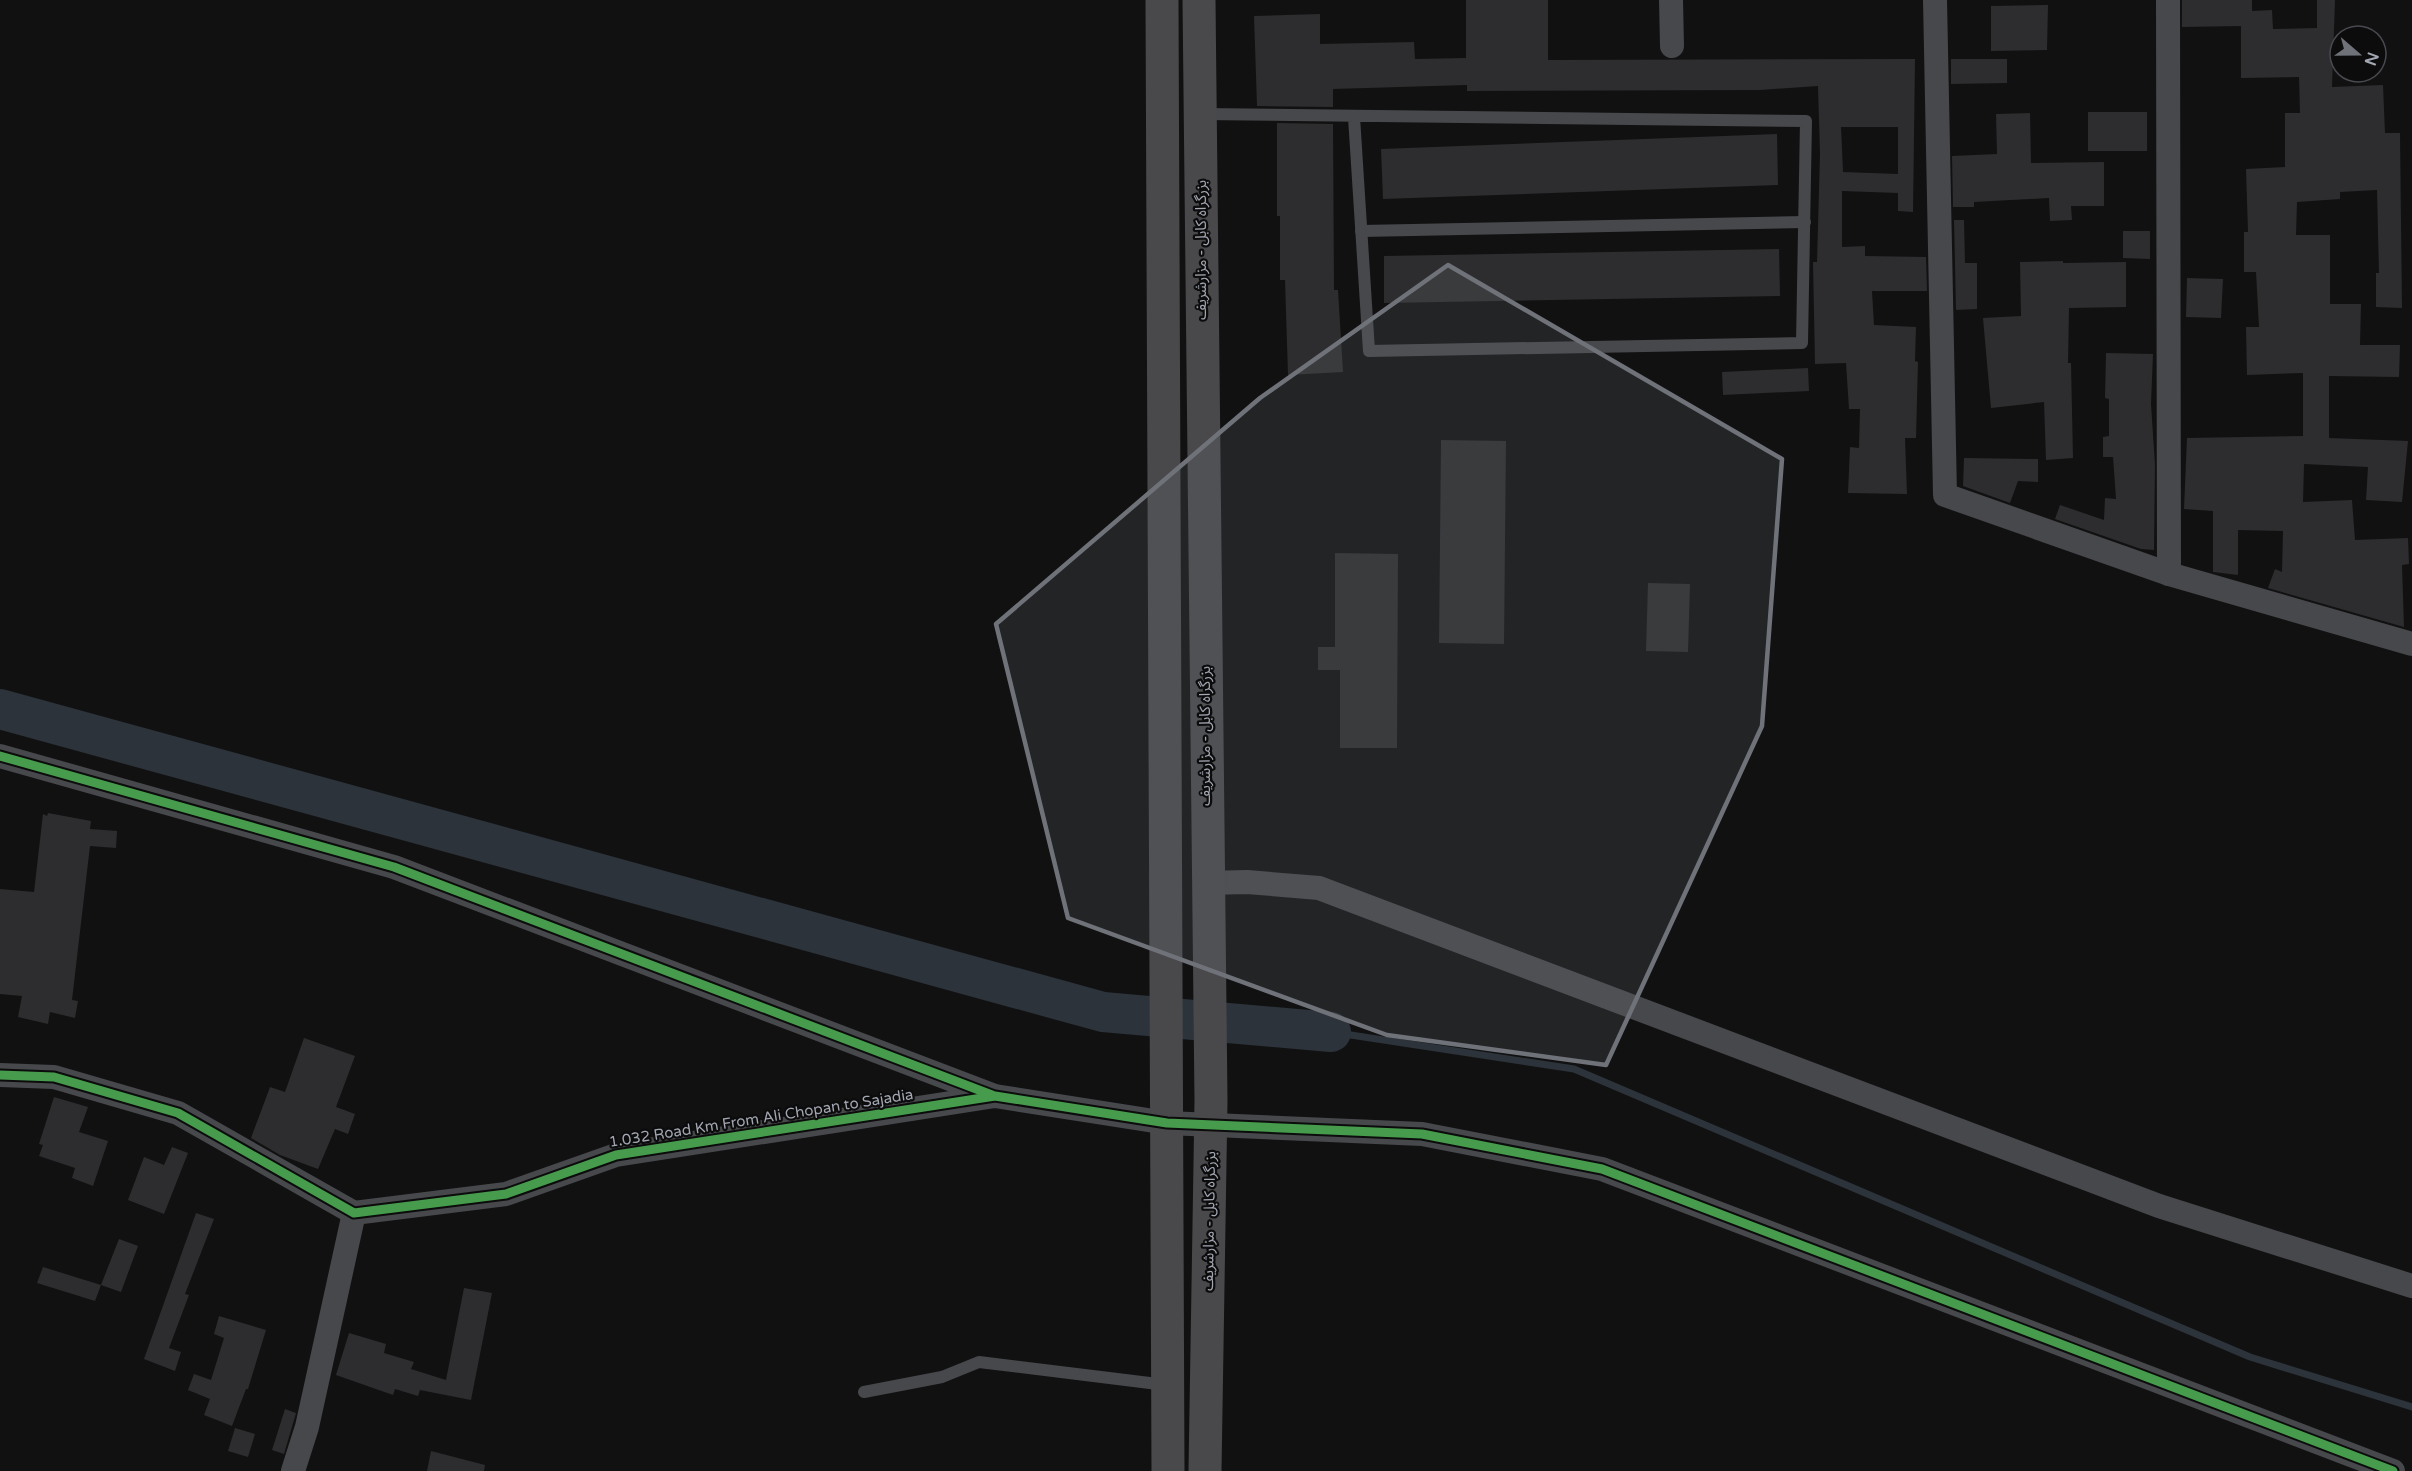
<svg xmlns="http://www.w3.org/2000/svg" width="2412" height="1471" viewBox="0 0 2412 1471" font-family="'Varela Round','Noto Sans Arabic',sans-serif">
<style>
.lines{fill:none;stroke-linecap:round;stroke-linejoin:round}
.stream{stroke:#2c333a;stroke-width:7}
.river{stroke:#2c333a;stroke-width:40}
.building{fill:#2d2d2f;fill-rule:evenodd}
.lane{stroke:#47484b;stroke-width:12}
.street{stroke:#47484b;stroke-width:24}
.highway{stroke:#49494c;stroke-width:33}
.cycleway-casing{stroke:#0c0c0d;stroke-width:13}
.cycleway{stroke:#469c4c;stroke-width:9}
.marked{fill:#70727a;fill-opacity:0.2;stroke:#70727a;stroke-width:4.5;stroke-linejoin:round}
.labels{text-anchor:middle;stroke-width:4.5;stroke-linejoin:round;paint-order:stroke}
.street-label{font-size:15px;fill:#a3a7b2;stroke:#0c0c0d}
</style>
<rect width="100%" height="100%" fill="#111112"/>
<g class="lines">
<path class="stream" d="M1331,1032L1574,1069L2250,1357L2412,1407"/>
<path class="river" d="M0,709L1103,1012L1331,1032"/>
</g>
<g class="building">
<path d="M1466,0H1548V60L1915,59L1913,212L1898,211V193L1842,191V247L1865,246V256L1926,257L1927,291H1872L1874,325L1916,327L1915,361L1918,362L1916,438H1905L1907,494L1848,493L1850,447L1859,448L1860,409H1849L1846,363L1815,364L1813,262H1817L1820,154L1818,86L1760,90L1467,91V85L1333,89V107L1257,106L1254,16L1320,14V44L1414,42L1415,59L1466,58ZM1841,127H1898V174L1843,172Z"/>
<path d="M2182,0H2252V11L2272,10L2273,29L2317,28V0H2335L2332,87L2383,85L2385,133H2400L2402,308L2376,307V273H2379L2377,190L2340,192V199L2297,202L2296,235H2330V304H2361L2360,345H2400L2399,377L2329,376V438L2408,441L2402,502L2366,500L2368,467L2304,464L2303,502L2352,500L2355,540L2408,538L2409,564L2402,565L2404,627L2268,588L2275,569L2282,572L2283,531L2238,530V575L2213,572V511L2184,509L2187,438L2303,436V373L2247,375L2246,327H2259L2256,272H2244V232H2248L2246,169L2285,167V113H2300L2299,77L2241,78V26L2182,27Z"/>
<path d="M2048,5L2047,50L1991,51V6Z"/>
<path d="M1951,59H2007V83L1951,84Z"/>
<rect x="2088" y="112" width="59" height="39"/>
<path d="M2030,113L2031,163L2104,162V206H2071L2072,220L2050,221L2049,198L1974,202V207H1953L1952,156L1997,154L1996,114Z"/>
<path d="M1277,123L1333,124L1334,290H1338L1343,372L1288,375L1285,280H1280V216H1277Z"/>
<path d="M1777,134L1778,185L1383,199L1381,149Z"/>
<path d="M1954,220H1964L1965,263H1977V309L1956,310Z"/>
<path d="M2123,231H2150V259L2123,258Z"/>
<path d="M1779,249L1780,296L1384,303V256Z"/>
<path d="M2063,261V263L2126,262V307L2069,308L2068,363H2071L2073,458L2046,460L2044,402L1991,408L1983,318L2021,316L2020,262Z"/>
<path d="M2187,278L2223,279L2221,318L2186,317Z"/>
<path d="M2106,353L2153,354L2151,404L2155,465L2154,550L2141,549L2055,519L2060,505L2104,520L2105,498L2116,499L2113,457H2103V437L2109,436V399L2105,398Z"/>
<path d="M1808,368L1809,391L1723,395L1722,372Z"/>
<path d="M1441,440L1506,441L1504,644L1439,643Z"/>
<path d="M1964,458L2038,459V482L2018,481L2010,503L1963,486Z"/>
<path d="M1335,553L1398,554L1397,748H1340V670H1318V647H1335Z"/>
<path d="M1648,583L1690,584L1688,652L1646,651Z"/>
<path d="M48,813L91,821L90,829L117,831L116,848L90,846L72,1000L78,1001L75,1018L50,1012L48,1024L18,1017L22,996L0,994V889L34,892L43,814L47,816Z"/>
<path d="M304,1038L355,1056L336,1107L355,1114L348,1134L335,1129L318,1169L280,1155L251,1138L270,1087L285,1092Z"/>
<path d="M54,1097L88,1107L79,1132L108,1141L93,1186L72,1178L75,1168L39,1156L43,1145L39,1144Z"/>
<path d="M172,1147L188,1153L164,1214L128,1200L144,1157L164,1165Z"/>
<path d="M196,1213L214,1219L185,1294L189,1295L169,1348L181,1352L175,1371L144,1359Z"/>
<path d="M119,1239L138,1246L121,1292L101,1285Z"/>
<path d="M43,1267L101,1285L95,1301L37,1283Z"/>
<path d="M464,1288L492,1293L471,1400L420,1390L418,1396L395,1389L393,1395L336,1375L349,1333L386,1344L384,1353L414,1362L411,1369L446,1380Z"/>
<path d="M219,1316L266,1330L248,1389H246L232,1426L204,1415L210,1399L188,1390L194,1374L211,1380L224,1338L214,1334Z"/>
<path d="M285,1409L296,1413L284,1454L272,1450Z"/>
<path d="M235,1428L255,1434L248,1457L228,1451Z"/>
<path d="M431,1451L485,1465L484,1471H427Z"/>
</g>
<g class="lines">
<g class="lane">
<path d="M1201,114L1806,121L1802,343L1369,351L1354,117"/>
<path d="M1361,231L1805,222"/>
<path d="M864,1392L942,1377L979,1362L1166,1385"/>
</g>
<g class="street">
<path d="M1671,0L1672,46"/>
<path d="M1935,0L1945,495L2169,574L2412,644"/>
<path d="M2168,0L2169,574"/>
<path d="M0,756L394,867L992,1095"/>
<path d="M1207,883L1247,882L1319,888L2159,1206L2412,1286"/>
<path d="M0,1075L54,1077L178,1113L354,1213L506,1194L616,1155L995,1096L1167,1123L1422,1134L1602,1169L2393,1471"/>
<path d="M293,1471L307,1427L354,1213"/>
</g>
<g class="highway">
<path d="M1162,0L1168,1471"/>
<path d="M1199,0L1211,1101L1205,1471"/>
</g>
<defs>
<g id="cycleway">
<path d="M0,756L394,867L992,1095"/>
<path d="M0,1075L54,1077L178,1113L354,1213L506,1194L616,1155L995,1096L1167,1123L1422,1134L1602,1169L2393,1471"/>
</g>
</defs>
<use href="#cycleway" class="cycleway-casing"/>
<use href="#cycleway" class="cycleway"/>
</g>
<path class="marked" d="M1448,265L1782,459L1762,726L1606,1065L1387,1035L1068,918L996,624L1260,398Z"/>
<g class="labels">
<g class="street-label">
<text transform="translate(1201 250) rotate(-90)" y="5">بزرگراه کابل - مزارشریف</text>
<text transform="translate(1205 736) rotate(-90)" y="5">بزرگراه کابل - مزارشریف</text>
<text transform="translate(761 1118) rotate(-9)" y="5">1.032 Road Km From Ali Chopan to Sajadia</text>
<text transform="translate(1209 1221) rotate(-89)" y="5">بزرگراه کابل - مزارشریف</text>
</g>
</g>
<g transform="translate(2358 54) rotate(110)"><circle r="28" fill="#0c0c0d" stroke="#484a4f" stroke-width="1.5"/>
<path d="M0-4.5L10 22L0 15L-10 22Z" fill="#70727a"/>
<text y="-9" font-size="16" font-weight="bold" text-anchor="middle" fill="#a3a7b2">N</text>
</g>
</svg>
